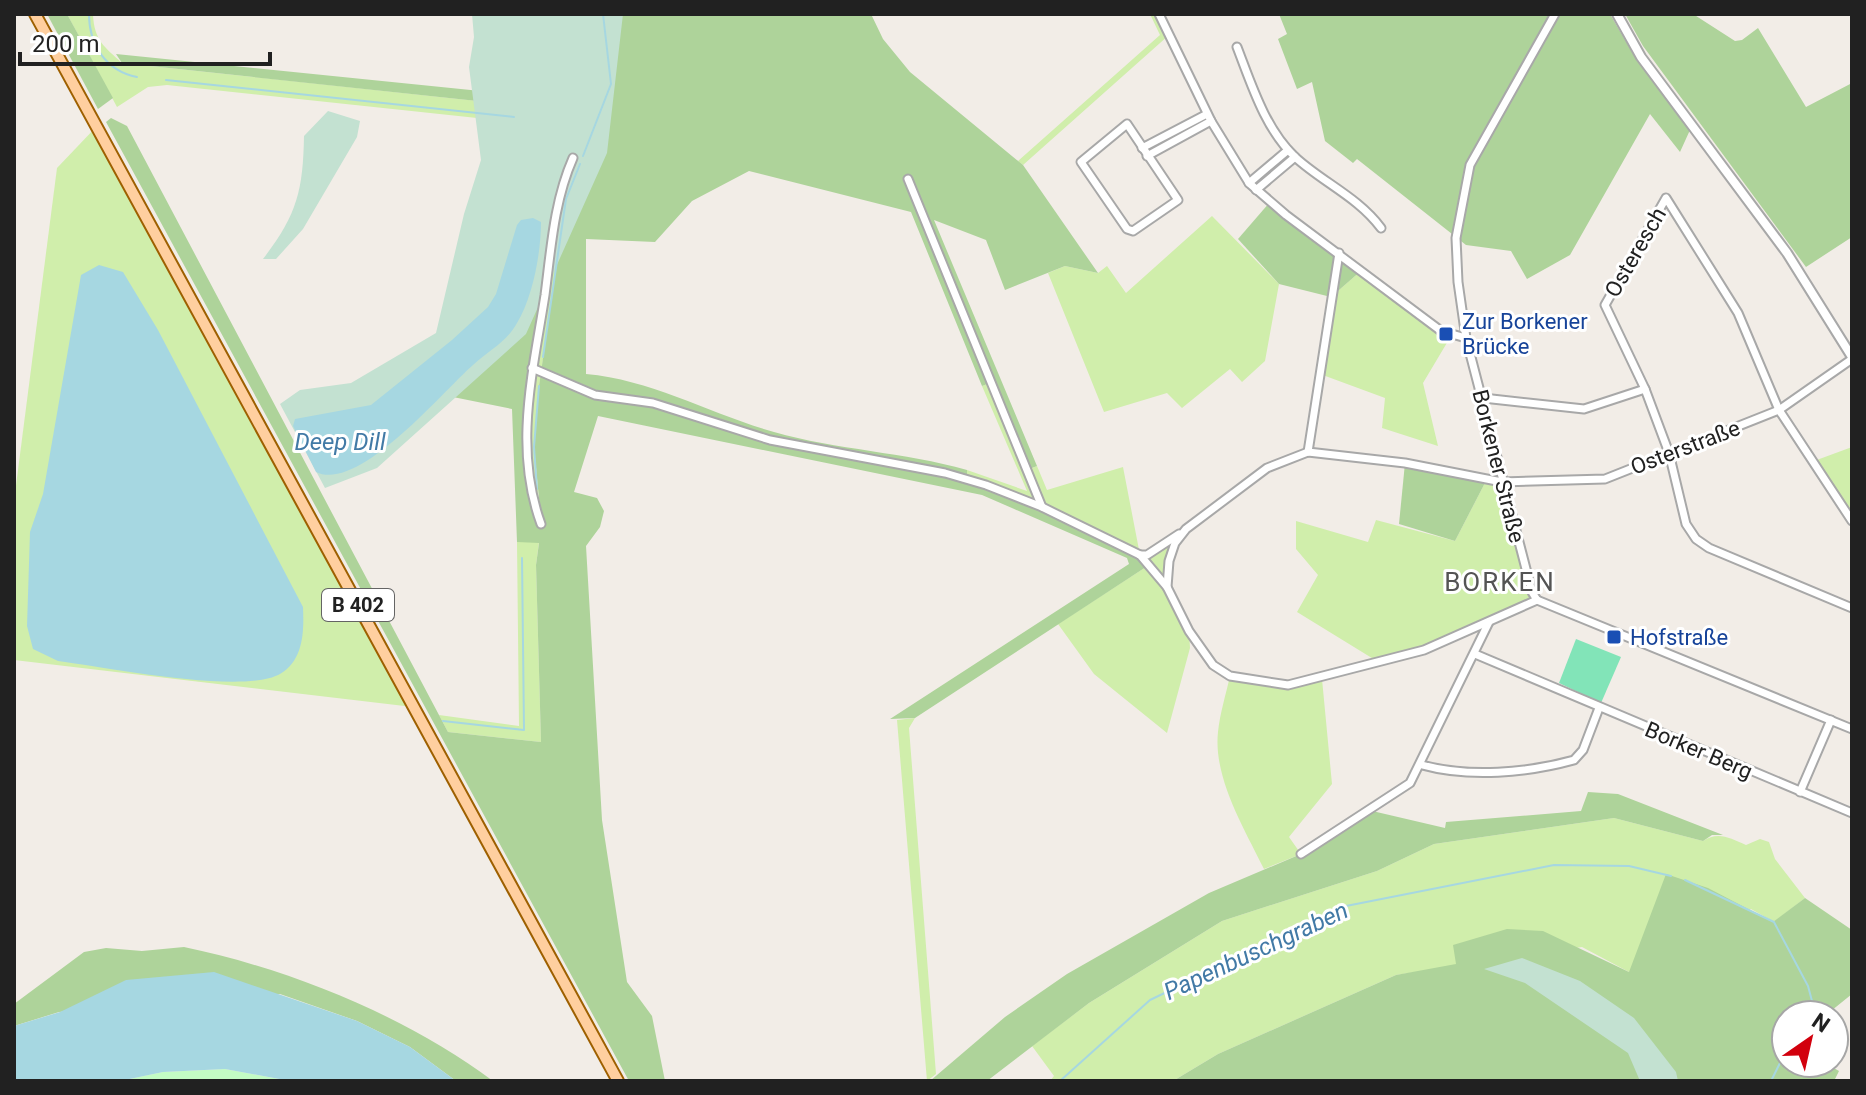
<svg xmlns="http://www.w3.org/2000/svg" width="1866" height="1095" viewBox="0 0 1866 1095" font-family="Roboto,sans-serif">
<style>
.grass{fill:#d0eeab}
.forest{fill:#aed39a}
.wetland{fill:#c3e1d1}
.park{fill:#c3fcc4}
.pitch{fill:#82e4b8}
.water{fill:#a6d7e1}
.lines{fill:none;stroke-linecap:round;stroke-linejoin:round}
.stream{stroke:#a6d7e1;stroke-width:2}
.minor-casing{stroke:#a8a8a8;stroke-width:11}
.tertiary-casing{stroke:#a8a8a8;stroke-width:12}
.primary-casing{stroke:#9e6000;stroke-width:14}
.minor{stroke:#fff;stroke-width:7}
.tertiary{stroke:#fff;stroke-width:8}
.primary{stroke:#ffcf9f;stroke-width:10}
.transit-dot{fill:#1a4fb4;stroke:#fff;stroke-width:3}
.labels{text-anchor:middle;stroke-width:6;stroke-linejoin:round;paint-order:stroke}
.shield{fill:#fff;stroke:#646464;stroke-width:2}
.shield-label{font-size:20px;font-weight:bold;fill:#212121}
.street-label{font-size:22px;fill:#212121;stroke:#fff}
.transit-label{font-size:22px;fill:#164399;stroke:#fff;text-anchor:start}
.water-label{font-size:24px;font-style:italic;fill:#427aa6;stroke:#fff}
.quarter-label{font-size:26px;letter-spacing:2px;fill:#545454;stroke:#fff}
</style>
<rect width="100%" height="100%" fill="#f2ede7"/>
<g class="grass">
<path d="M67,14H93C94,41 105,47 122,63L515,105V122L167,85L148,87L117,107Z"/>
<path d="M1150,14H1159L1169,35L1023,165L1018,161L1160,35Z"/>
<path d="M97,126L413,707L14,660V501L57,168Z"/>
<path d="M567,199L539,386L534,447L541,524L525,447L532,368Z"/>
<path d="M1212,216L1279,284L1265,361L1242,382L1230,369L1182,408L1167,393L1104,412L1048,273L1065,266L1098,273L1107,266L1126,293Z"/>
<path d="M1362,270L1451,336L1423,383L1438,446L1382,428L1385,398L1320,374L1331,297Z"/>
<path d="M990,383L1028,470L1037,466L1047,490L1123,467L1140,555H1147L1186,529L1175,543L1167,586L1189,631L1190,648L1167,733L1094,674L1058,624L1149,565L966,479L967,470L1027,491L982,386Z"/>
<path d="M1852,447V521L1814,461Z"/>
<path d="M1487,479L1501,482L1537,600L1455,637L1380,663L1297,612L1318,575L1296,549V521L1368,542L1376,520L1455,541Z"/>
<path d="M517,542H539L536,565L541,742L448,732L439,715L519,726Z"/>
<path d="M1230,676L1262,683L1322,679L1332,784L1289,837L1301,854L1264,869C1245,830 1213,778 1218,732C1220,713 1226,694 1230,676Z"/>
<path d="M915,718L909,728L936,1074L927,1081L897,720Z"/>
<path d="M1614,818L1703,841C1718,831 1730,838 1746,845L1760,839L1769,842L1775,859L1805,898L1774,922L1751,909L1629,972L1582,947L1396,975L1218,1054L1173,1081H1050L1054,1076L1032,1046L1089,1003L1222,921L1377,871L1434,844Z"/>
</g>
<g class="forest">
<path d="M47,14H67L113,98L98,109Z"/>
<path d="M603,14H871L883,39L910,72L1023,165L1098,273L1065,266L1005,290L986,240L934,220L1037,466L1027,470L990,383L982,386L911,212L749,171L692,201L655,242L586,239V374C653,380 710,414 774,432C837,450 904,452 967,470V479L1140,555L1149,565L915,718L890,719L1129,564L1127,558L982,495L598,416L574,492L597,498L604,511L600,527L586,546L602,820L627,982L652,1016L665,1081H629L106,122L111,118L127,126L448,732L541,742L536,565L539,543L517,542L512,409L443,395L514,105L122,63L116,54L510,94L559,196L525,447L541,519L534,447L539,386L566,199Z"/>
<path d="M1279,14H1610L1636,59L1690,130L1680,152L1650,114L1570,255L1527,279L1511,251L1466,245L1357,159L1353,163L1325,141L1312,82L1297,89L1278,39L1287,34Z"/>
<path d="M1625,14H1693L1735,41L1742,40L1758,28L1806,107L1852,83V237L1806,267L1643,46Z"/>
<path d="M1270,202L1362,270L1331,297L1279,284L1238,239Z"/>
<path d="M1405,463L1487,479L1455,541L1399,524Z"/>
<path d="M1588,792L1618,794L1723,835H1712L1703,841L1614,818L1434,844L1377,871L1222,921L1089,1003L987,1081H930L1005,1017L1067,974L1209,893L1301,854L1368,810L1445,828L1446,822L1581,811Z"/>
<path d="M1666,874L1708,888L1773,922L1805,898L1852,930V994L1826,1015H1786V1063H1825L1839,1071L1834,1081H1173L1218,1054L1396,975L1456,964L1453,945L1507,929L1543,931L1629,972Z"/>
<path d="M184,947C290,969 406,1016 493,1081H456L410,1047L357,1021L280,994L59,1012L14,1026V1004L84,952L106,948L142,951Z"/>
</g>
<g class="wetland">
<path d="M472,14H623L607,153L526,334L377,468L325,488L280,404L300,390L351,383L436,333L464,214L481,160L469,67L474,37Z"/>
<path d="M328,111L360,121L357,137L303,229L276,259H263C297,215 303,191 304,136Z"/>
<path d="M1522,958L1580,981L1634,1018L1676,1072L1678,1081H1640L1628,1053L1525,983L1484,969Z"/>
</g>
<path class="park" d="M225,1069L290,1081H120L163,1072Z"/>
<path class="pitch" d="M1576,639L1621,657L1601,703L1559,683Z"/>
<g class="water">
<path d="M533,218L541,222C541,252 533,297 517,323C506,343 489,350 473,365C443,391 359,493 316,472L293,426L295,419L371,405L452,340L488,307L496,294L517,225L521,220Z"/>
<path d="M99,265L123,272L158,330L303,607C304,631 304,660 280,674C243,695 105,667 58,661L33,649L27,626L30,532L43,494L81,275Z"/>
<path d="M214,972L357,1021L410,1047L456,1081H290L225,1069L163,1072L120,1081H14V1026L60,1012L126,980Z"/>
</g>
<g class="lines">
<g class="stream">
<path d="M89,14C89,45 106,71 137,77"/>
<path d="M166,80L514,117"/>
<path d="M583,156L611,84L603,14"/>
<path d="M543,357L566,199L580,164"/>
<path d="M537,489L534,447L539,386"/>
<path d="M443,721L524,730L522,558"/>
<path d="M1685,880L1774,922L1808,986L1812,1001L1809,1015"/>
<path d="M1060,1081L1150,1000L1346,906L1554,865L1629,866L1671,876"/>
<path d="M1771,1081L1786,1051"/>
</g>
<defs>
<g id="minor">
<path d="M1159,14L1211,121L1249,183L1286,215L1441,331L1466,338"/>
<path d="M1555,14L1470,165L1456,238L1458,282L1466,338L1532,592L1537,600L1852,729"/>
<path d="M1237,47C1251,83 1265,129 1295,157C1322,182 1358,197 1381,228"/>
<path d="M1127,124L1178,200L1133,231L1127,229L1081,162Z"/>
<path d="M1142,148L1207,114"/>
<path d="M1147,156L1211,121"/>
<path d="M908,179L1042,507"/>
<path d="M1249,183L1288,150"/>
<path d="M1256,190L1295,157"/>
<path d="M532,368L595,395L653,403L770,440L945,473L986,485L1042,507L1140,555L1167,587"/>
<path d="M1483,398L1584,409L1645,389"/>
<path d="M1308,452L1339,253"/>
<path d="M1852,521L1779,410L1738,313L1666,198L1605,305L1645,389L1669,453L1686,524L1696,539L1709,548L1852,608"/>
<path d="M541,524C513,448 533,372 545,295C551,249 554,201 573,158"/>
<path d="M1140,555H1147L1179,534"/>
<path d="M1537,600L1424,650L1288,685L1230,676L1213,665L1189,631L1167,587L1169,561L1175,543L1186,529L1267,468L1308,452L1405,463L1502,482L1605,479L1779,410L1852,359"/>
<path d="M1475,654L1852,813"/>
<path d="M1422,765C1469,778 1527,773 1574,760L1583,750L1599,708"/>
<path d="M1800,792L1831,720"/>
<path d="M1301,854L1410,783L1489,622"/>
</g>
<path id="tertiary" d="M1617,14L1641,57L1787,253L1852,357"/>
<path id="primary" d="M35,14L618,1081"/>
</defs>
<use href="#minor" class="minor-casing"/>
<use href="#tertiary" class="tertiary-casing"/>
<use href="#primary" class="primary-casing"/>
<use href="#minor" class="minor"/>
<use href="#tertiary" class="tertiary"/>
<use href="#primary" class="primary"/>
</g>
<g class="transit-dot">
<rect x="1438" y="326" width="16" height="16" rx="4"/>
<rect x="1606" y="629" width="16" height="16" rx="4"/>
</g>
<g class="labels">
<rect class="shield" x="322" y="589" width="72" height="32" rx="6"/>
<g class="shield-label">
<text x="358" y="612">B 402</text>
</g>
<g class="street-label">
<text transform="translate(1635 252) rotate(-60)" y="8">Osteresch</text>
<text transform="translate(1685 447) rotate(-21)" y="8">Osterstraße</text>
<text transform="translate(1499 466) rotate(76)" y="8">Borkener Straße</text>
<text transform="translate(1699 750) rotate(23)" y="8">Borker Berg</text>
</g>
<g class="transit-label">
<text x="1462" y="329">Zur Borkener<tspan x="1462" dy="25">Brücke</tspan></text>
<text x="1630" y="645">Hofstraße</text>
</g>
<g class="water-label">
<text x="340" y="450">Deep Dill</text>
<text transform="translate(1256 951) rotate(-25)" y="8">Papenbuschgraben</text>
</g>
<g class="quarter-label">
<text x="1500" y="591">BORKEN</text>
</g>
</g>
<rect width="1866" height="1095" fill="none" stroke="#212121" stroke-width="32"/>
<g transform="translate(1810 1039) rotate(34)"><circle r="38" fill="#ffffff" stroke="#a6a6a6" stroke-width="2"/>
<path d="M0-6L14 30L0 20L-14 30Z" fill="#d2000d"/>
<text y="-12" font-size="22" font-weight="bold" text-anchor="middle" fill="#212121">N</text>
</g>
<path d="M20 52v12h250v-12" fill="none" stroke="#212121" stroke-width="4"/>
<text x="32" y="52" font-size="24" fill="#212121" stroke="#ffffff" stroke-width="6" paint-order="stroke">200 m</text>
</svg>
